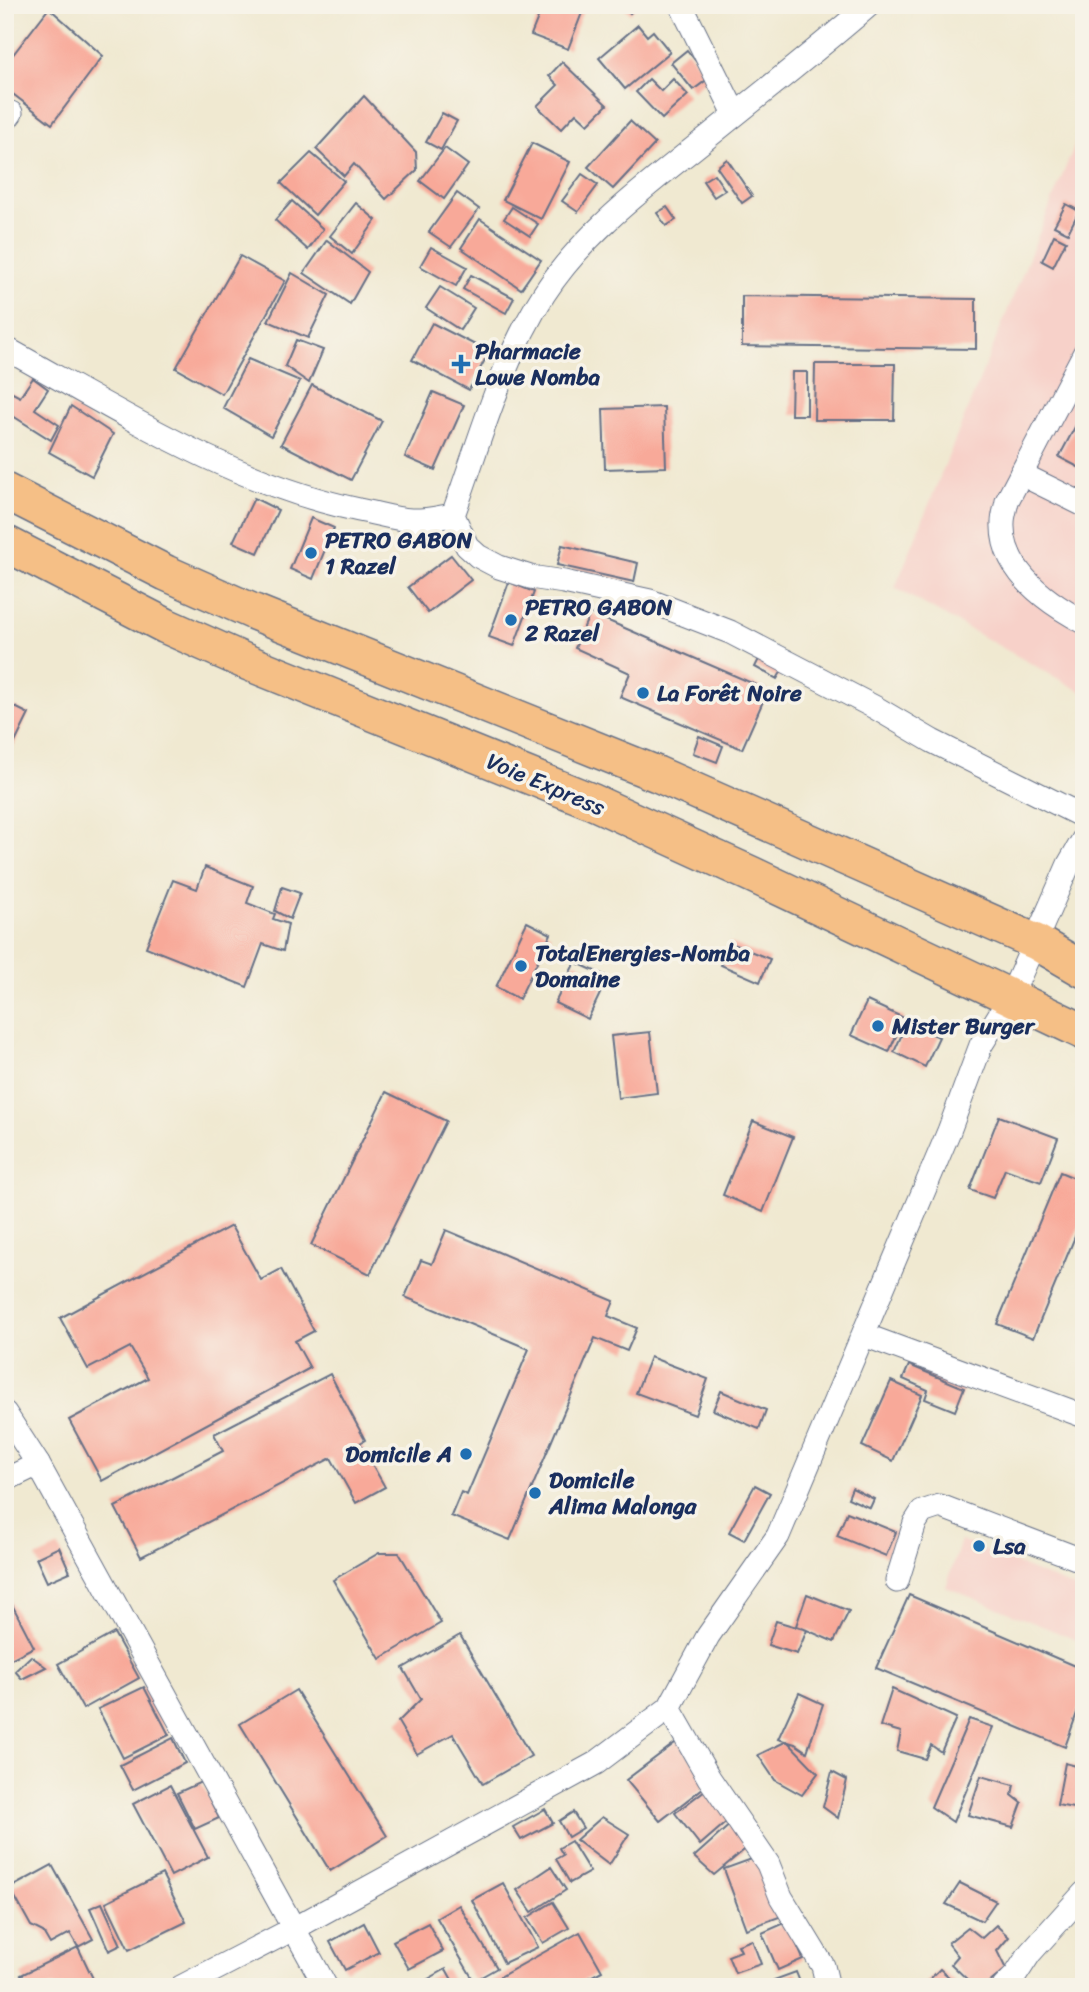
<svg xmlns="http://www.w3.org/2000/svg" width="1089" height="1992" viewBox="0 0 1089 1992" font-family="Sriracha,sans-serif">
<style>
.built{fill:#f7d1c9}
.building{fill:#f8a999}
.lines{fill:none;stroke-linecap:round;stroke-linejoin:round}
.minor-casing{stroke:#667086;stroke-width:25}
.highway-casing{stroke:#667086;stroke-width:38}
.minor{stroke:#fff;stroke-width:23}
.highway{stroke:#f5bf86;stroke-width:35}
.poi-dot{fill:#1f6fb2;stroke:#f7f3e8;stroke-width:2.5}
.labels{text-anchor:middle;stroke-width:7;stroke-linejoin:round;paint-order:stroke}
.poi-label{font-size:23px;font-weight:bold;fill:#1b2f5e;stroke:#f7f3e8;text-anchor:start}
.street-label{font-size:23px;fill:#1b2f5e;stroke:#f7f3e8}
</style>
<rect width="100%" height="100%" fill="#f7f3e8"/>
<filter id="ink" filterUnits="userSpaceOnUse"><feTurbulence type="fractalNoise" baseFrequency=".0143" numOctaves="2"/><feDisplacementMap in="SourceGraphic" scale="14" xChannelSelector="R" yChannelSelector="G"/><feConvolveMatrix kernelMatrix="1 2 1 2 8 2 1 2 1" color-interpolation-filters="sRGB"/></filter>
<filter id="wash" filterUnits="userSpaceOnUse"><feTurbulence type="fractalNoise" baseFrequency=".00686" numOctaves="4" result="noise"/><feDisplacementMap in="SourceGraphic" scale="28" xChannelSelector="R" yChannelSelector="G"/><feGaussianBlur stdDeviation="1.57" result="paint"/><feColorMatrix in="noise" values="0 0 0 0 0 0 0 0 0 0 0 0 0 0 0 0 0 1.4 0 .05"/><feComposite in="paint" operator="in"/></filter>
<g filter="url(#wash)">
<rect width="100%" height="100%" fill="#f0e9d1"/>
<g class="built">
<path d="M1084,130V693L895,588L1080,132Z"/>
<path d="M961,1540L1084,1592V1643L946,1587Z"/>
</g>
<g id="blocks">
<g class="building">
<path d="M543,5H585L568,49L531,35Z"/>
<path d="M622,5H638L630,13Z"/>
<path d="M49,8L103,56L52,124L5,88V65Z"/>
<path d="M638,25L647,36L653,31L670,52L625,89L599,58Z"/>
<path d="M687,50L709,78L693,90L671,63Z"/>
<path d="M562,62L607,105L588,124L576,113L561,129L537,106L558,85L549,76Z"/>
<path d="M649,79L661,91L673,79L688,95L662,119L636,92Z"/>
<path d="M364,96L416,152L417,170L386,199L354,164L344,176L316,149Z"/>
<path d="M442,113L457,121L441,150L426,142Z"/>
<path d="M630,121L655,144L613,189L588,167Z"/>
<path d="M532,143L570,162L541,219L503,200Z"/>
<path d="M445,148L468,165L444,199L420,181Z"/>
<path d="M311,153L344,181L315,215L281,183Z"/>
<path d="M727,159L752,196L742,203L717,167Z"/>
<path d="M582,174L598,185L578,212L562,201Z"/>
<path d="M714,174L725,190L714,197L703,181Z"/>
<path d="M457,193L479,209L451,247L429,232Z"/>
<path d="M292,201L323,229L308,250L275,220Z"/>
<path d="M356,203L376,220L352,254L330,236Z"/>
<path d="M1066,204L1079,211L1068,233L1054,226Z"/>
<path d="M512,207L538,224L530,236L504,219Z"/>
<path d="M667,207L676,220L666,226L657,213Z"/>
<path d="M480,219L541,260L521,289L461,248Z"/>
<path d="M1054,235L1066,241L1053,267L1042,261Z"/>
<path d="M327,240L368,272L350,304L304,273Z"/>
<path d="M431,247L467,267L456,286L420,266Z"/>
<path d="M240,256L285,281L222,394L176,368Z"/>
<path d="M292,273L329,295L308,338L268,321Z"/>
<path d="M471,275L514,298L506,313L463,289Z"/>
<path d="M440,287L474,308L460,330L426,308Z"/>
<path d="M742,296L976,299V349L742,346Z"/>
<path d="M432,323L489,352L469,390L412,360Z"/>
<path d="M296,340L323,350L309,383L285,366Z"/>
<path d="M248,359L300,381L271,436L223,408Z"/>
<path d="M815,364H895L894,420H814Z"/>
<path d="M792,372H807V415H791Z"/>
<path d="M33,378L48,389L35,409L59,425L51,440L5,411V389L20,397Z"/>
<path d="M312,385L382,421L351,480L281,444Z"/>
<path d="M433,392L464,405L435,470L405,457Z"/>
<path d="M71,406L113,434L92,476L49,452Z"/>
<path d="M664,407L666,467L605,469L603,409Z"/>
<path d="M1084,410V470L1059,457Z"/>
<path d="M254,498L278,510L258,553L233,542Z"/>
<path d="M311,518L334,528L313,579L290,569Z"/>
<path d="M562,545L638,563L634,582L557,565Z"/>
<path d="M451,555L471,580L428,613L408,587Z"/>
<path d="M509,582L534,592L514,646L489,637Z"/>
<path d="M590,613L768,690L742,749L620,697L630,673L575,648Z"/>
<path d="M760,657L783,669L777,679L755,667Z"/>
<path d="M5,702L29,714L5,763Z"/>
<path d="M699,736L723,746L717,762L693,753Z"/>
<path d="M205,867L253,886L247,903L275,914L273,919L288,924L283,951L263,944L247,987L146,947L173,880L197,889Z"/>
<path d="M282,887L300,893L290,919L275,911Z"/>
<path d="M527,922L551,934L519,999L496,987Z"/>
<path d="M730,943L770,959L760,982L721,965Z"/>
<path d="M575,962L608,977L588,1019L555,1003Z"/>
<path d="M867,1001L904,1018L889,1052L851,1035Z"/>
<path d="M907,1023L939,1037L925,1067L894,1052Z"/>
<path d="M650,1032L657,1093L618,1098L611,1036Z"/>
<path d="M386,1092L446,1121L370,1274L311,1245Z"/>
<path d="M999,1116L1058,1138L1041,1182L1005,1169L993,1198L970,1190Z"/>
<path d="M753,1121L793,1137L763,1212L723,1195Z"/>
<path d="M1060,1172L1084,1182V1215L1033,1338L997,1324Z"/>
<path d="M231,1226L261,1280L281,1269L314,1331L295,1341L310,1368L102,1481L69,1420L148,1378L130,1347L88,1369L60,1318Z"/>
<path d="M446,1230L614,1301L608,1316L637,1328L627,1351L595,1338L510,1540L451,1516L461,1492L467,1495L529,1349L405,1297L421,1260L432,1264Z"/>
<path d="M650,1357L708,1379L695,1415L636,1393Z"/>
<path d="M909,1365L964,1388L955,1411L925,1399L928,1390L903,1379Z"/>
<path d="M330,1374L365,1440L360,1443L385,1487L356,1503L331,1458L141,1557L115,1507L223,1451L214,1434Z"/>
<path d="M891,1381L922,1395L893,1461L862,1446Z"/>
<path d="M721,1391L766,1410L759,1429L713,1410Z"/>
<path d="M755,1485L770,1493L744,1540L729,1532Z"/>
<path d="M852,1488L874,1499L870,1508L848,1498Z"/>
<path d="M847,1512L896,1532L886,1556L837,1536Z"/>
<path d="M59,1547L70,1572L47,1582L36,1558Z"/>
<path d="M379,1553H399L441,1623L380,1659L333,1580Z"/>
<path d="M5,1591L34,1647L5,1662Z"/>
<path d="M807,1594L849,1611L834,1642L807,1630L797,1654L768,1645L776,1621L807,1630L796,1626Z"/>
<path d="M909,1595L1084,1670V1693L1065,1747L876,1668Z"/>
<path d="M114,1633L139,1678L83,1709L58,1664Z"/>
<path d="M460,1635L531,1756L483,1784L453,1734L417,1754L398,1722L421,1699L403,1668Z"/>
<path d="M31,1656L46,1667L22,1679L15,1671Z"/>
<path d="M144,1687L169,1735L123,1758L98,1709Z"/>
<path d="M892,1689L956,1718L941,1752L931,1745L925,1759L897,1751L901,1732L880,1726Z"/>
<path d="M296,1690L387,1836L330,1871L240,1724Z"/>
<path d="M799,1693L823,1704L807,1752L795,1744L778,1739Z"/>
<path d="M969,1719L993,1727L953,1822L931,1807Z"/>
<path d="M173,1738L185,1763L133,1790L120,1765Z"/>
<path d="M679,1740L708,1784L660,1821L626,1780Z"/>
<path d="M787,1741L818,1773L802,1795L775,1780L758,1755Z"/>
<path d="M1065,1763L1084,1768V1810L1057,1805Z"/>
<path d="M832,1772L847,1780L838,1818L823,1807Z"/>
<path d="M981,1776L1014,1785L1012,1795L1022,1803L1013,1827L968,1815Z"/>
<path d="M201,1782L219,1818L195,1829L177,1793Z"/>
<path d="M170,1785L208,1857L171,1876L133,1804Z"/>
<path d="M709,1787L730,1819L700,1845L675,1813Z"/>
<path d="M545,1809L553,1823L521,1840L513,1827Z"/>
<path d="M573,1812L583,1828L568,1837L559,1821Z"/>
<path d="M602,1817L629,1834L609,1865L576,1840Z"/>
<path d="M733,1822L750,1845L714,1875L694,1857Z"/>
<path d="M571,1841L590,1872L570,1883L556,1859L563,1855L559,1848Z"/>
<path d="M760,1856L782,1916L746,1929L724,1869Z"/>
<path d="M52,1865L93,1939L78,1947L70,1933L50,1944L43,1932L31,1926L10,1888Z"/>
<path d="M551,1867L566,1890L532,1912L517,1890Z"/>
<path d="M162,1874L186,1922L129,1950L106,1902Z"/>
<path d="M503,1883L538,1947L504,1963L472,1900Z"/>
<path d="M960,1883L996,1901L982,1921L946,1904Z"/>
<path d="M553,1902L569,1928L543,1943L527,1918Z"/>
<path d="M102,1903L121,1945L109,1951L90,1908Z"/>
<path d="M459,1905L497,1968L474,1981L437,1918Z"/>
<path d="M787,1922L803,1959L778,1970L762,1933Z"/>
<path d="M364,1923L379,1952L345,1970L330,1942Z"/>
<path d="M428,1923L443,1951L409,1969L393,1941Z"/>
<path d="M996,1925L1009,1937L997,1951L1006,1969L989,1983L972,1984L951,1964L958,1956L948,1943L968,1927L982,1938Z"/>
<path d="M580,1932L602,1971L571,1987H482Z"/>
<path d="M752,1940L761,1964L735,1973L728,1956L741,1951L738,1945Z"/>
<path d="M78,1947L97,1987H27L21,1975Z"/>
<path d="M446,1969L456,1987H414Z"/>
<path d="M940,1969L960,1987H922Z"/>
<path d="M796,1972L802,1987H777L774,1980Z"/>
</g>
</g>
</g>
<g filter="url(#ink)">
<use href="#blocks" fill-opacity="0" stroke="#667086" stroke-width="2"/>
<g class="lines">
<defs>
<g id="minor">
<path d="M681,5L735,114"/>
<path d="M869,5C815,52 759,95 704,140C647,186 585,231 544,294C501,361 480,441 453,515L467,546L478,556L499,567L530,577L564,582L650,601L730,632L876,708L932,741L1084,817"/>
<path d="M5,121L11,113"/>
<path d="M5,348C119,411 231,483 359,510C376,513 394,519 411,520C424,521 440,517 453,515"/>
<path d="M1084,354L1007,501C1006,508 1003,515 1003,523C1001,570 1048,603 1084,622"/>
<path d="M1021,474L1084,505"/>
<path d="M864,1335L1084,1416"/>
<path d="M5,1413L38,1464L326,1987"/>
<path d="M5,1480L38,1464"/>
<path d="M897,1581L915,1523L922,1512L940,1506L1084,1561"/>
<path d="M669,1708L709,1778L768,1864L781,1897L823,1966L828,1987"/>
<path d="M181,1987L293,1929L596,1763L669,1708L708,1636L778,1536L949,1131L981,1045L1011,996L1069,864L1084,838"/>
<path d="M1004,1987L1015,1976L1030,1953L1084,1893"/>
</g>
<g id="highway">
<path d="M5,491L166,573L254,612L657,774L1036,942L1084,970"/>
<path d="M5,543L166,626L249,663L591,801L753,875L1084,1032"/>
</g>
</defs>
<use href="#minor" class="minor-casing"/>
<use href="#highway" class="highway-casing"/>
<use href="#minor" class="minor"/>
<use href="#highway" class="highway"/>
</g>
</g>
<g class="poi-dot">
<path d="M457.5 353.5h7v7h7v7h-7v7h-7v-7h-7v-7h7z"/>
<circle cx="311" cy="553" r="7"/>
<circle cx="511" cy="620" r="7"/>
<circle cx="643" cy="693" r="7"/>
<circle cx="521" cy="966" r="7"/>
<circle cx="878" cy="1026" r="7"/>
<circle cx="466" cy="1454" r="7"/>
<circle cx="535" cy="1493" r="7"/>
<circle cx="979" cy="1546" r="7"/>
</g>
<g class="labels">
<g class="poi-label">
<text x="475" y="359">Pharmacie<tspan x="475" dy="26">Lowe Nomba</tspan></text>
<text x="325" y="548">PETRO GABON<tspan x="325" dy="26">1 Razel</tspan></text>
<text x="525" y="615">PETRO GABON<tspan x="525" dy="26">2 Razel</tspan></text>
<text x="657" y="701">La Forêt Noire</text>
<text x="535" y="961">TotalEnergies-Nomba<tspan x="535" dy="26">Domaine</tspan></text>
<text x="892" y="1034">Mister Burger</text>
<text x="452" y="1462" text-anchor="end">Domicile A</text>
<text x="549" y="1488">Domicile<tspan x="549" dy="26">Alima Malonga</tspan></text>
<text x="993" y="1554">Lsa</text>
</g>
<g class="street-label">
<text transform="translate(546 784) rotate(23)" y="8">Voie Express</text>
</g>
</g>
<rect width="1089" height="1992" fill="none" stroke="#f7f3e8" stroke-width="28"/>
</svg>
